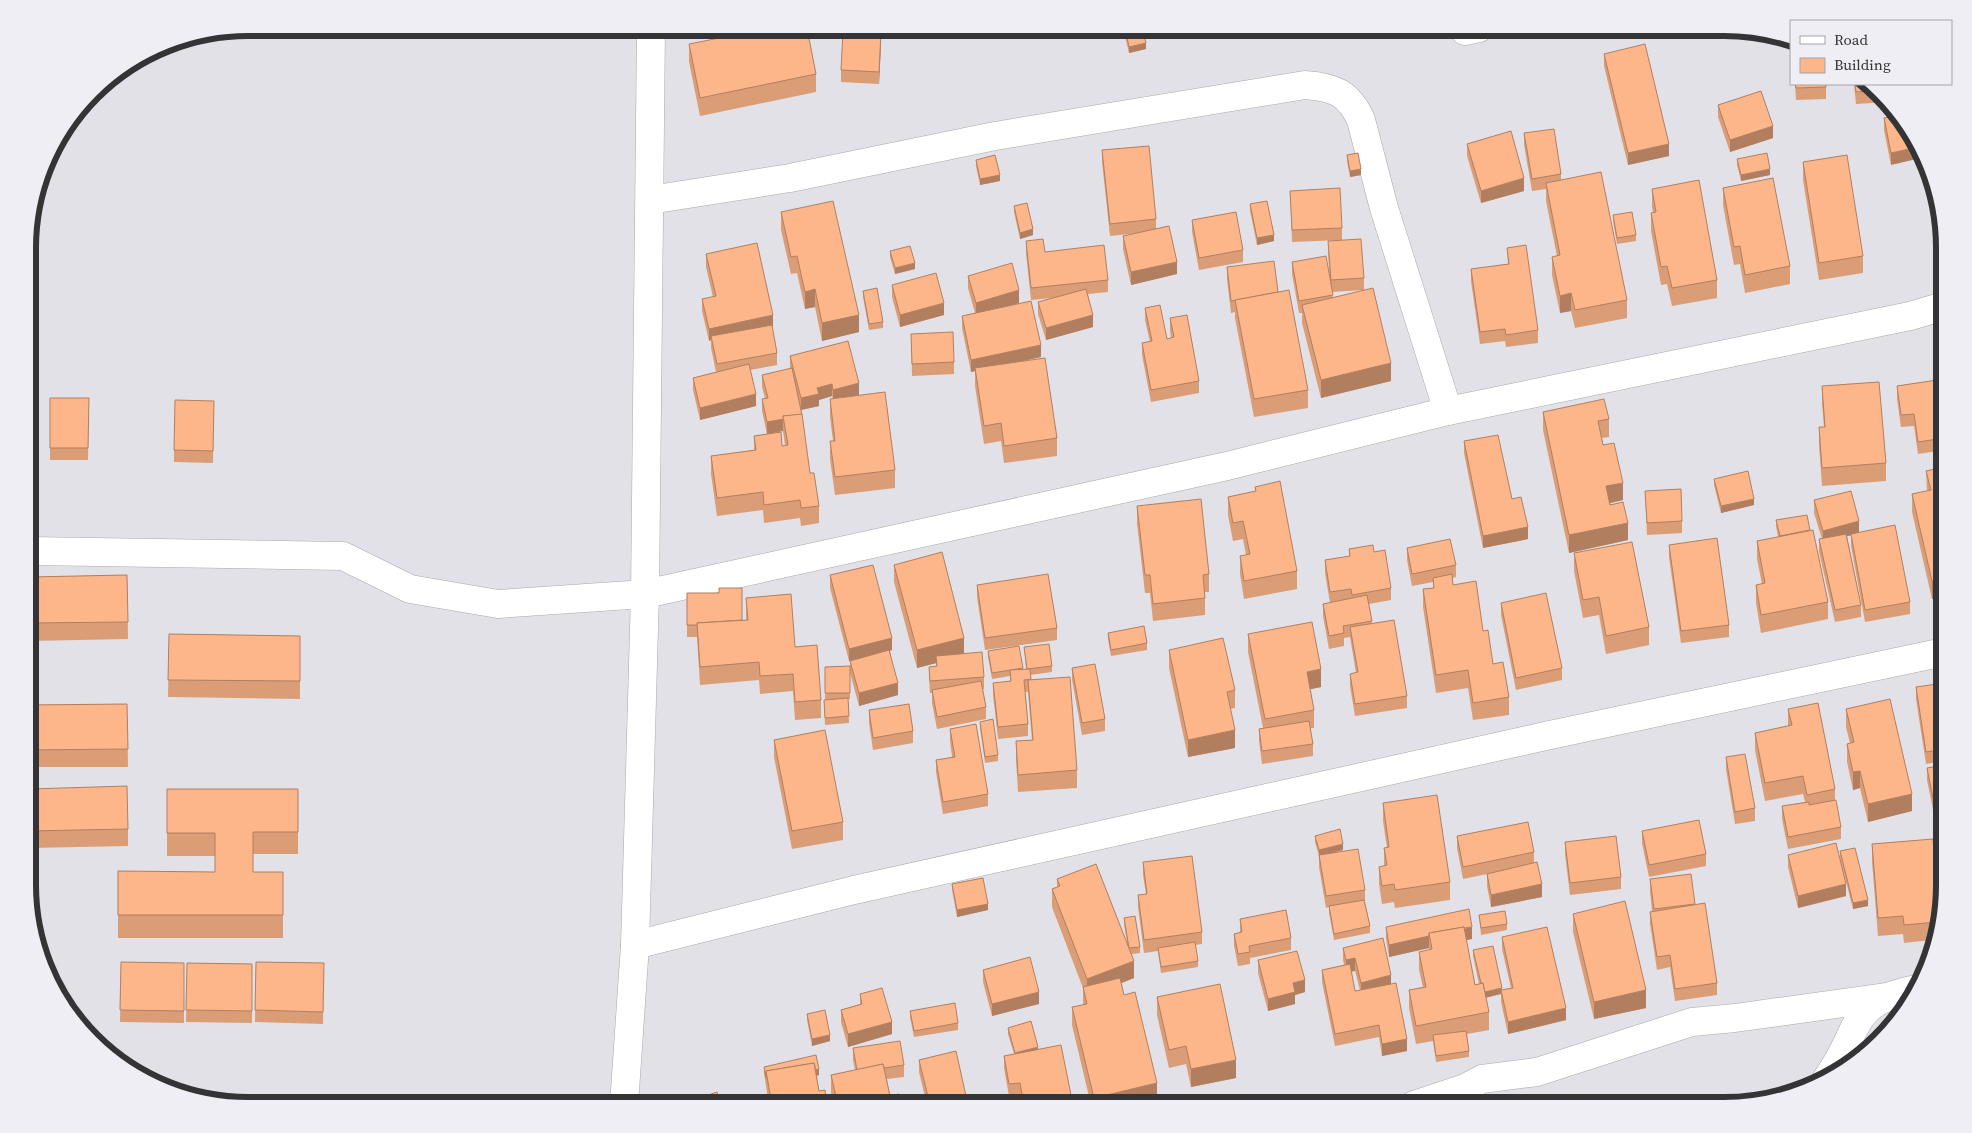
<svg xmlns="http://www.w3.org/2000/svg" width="1972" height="1133" viewBox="0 0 1972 1133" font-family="'Source Serif 4',serif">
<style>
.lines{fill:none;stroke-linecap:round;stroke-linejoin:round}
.minor-casing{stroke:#a9a7ae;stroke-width:29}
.minor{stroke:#fff;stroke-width:28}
.wall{fill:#da9d76;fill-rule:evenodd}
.shaded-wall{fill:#b17f60}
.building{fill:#fdb689;stroke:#b17f60}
.rim{fill:none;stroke:#343336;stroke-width:6}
</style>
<rect width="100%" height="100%" fill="#e3e1e8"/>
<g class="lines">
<defs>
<g id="minor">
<path d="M1465,28V31L1479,28"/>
<path d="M650,200L790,178L995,136L1305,85C1334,87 1349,93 1361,120L1384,208L1448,411"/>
<path d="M29,551L343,556L410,589L498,604L645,594L1227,466L1448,411L1910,316L1944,306"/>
<path d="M635,945L854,890L1550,735L1944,652"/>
<path d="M1827,1078C1862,1031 1846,1002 1917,989"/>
<path d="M624,1105L635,945L645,594L651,28"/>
<path d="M1414,1105L1465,1088L1482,1079L1537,1072L1692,1022L1735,1018L1886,997"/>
</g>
</defs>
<use href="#minor" class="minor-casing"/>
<use href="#minor" class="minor"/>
</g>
<g class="wall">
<path d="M1123,28H1142L1146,49L1129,53Z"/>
<path d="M689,44L816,74V92L700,116L689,62Z"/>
<path d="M881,44L879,84L841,82V70Z"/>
<path d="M1604,54L1669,156L1628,165L1604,66Z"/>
<path d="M1795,84H1826V99L1796,100Z"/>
<path d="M1854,84H1869L1880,92L1887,102L1856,104Z"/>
<path d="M1718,105L1773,138L1730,152L1718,117Z"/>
<path d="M1897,115L1891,165L1884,130V118Z"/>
<path d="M1524,133L1561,174V180L1627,300V318L1575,328L1571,311L1560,313L1552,275V257L1557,256L1546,201V189L1532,191L1524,145Z"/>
<path d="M1467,144L1524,191L1481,203L1467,156Z"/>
<path d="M1102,150L1156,219V229L1177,274L1131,285L1123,249V236L1139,233L1110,236L1102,162Z"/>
<path d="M1347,155L1361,175L1350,177L1347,161Z"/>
<path d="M1737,159L1770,175L1741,181L1737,165Z"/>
<path d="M976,160L1000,181L980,185L976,166Z"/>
<path d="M1803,162L1863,256V273L1819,280L1803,180Z"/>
<path d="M1723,188L1790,266V284L1745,293L1740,264L1734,265L1723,205Z"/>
<path d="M1652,189L1717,280V298L1672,306L1667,284L1661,285L1651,231V213H1653L1652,207Z"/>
<path d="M1290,191L1342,228V240L1292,242Z"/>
<path d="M1250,204L1274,241L1257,245L1250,211Z"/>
<path d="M1014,206L1033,235L1020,239L1014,212Z"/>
<path d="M781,212L859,332L822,341L815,307L805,309L797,273L791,274L781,230Z"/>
<path d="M1613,215L1636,235V241L1617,244L1613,221Z"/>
<path d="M1192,220L1243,250V262L1199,270L1192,232Z"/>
<path d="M1026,241L1045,252L1108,280V292L1088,294L1093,327L1046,340L1038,314V302L1052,298L1031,300L1026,253Z"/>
<path d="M1328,241L1364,278V290L1332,292L1333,298L1391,381L1321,398L1302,323V313H1299L1292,274V262L1330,282L1328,253Z"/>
<path d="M1507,248L1538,330V343L1506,347L1505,341L1480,344L1471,281V269L1508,264Z"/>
<path d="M890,251L915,269L895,274L890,257Z"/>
<path d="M706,254L773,327H772L777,353V365L750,370L756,406L700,420L693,390V378L716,372L711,348V340L709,341L702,311V299L713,297L706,267Z"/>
<path d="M1227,267L1278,292L1308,390V408L1254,417L1235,318V312L1231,313L1227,279Z"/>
<path d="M968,276L1019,303L1001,308L1041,357L1019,362L1057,438V456L1004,463L1001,441L984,444L975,386V371L971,372L962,328V316L975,313L968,288Z"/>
<path d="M892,285L944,315L900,327L892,297Z"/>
<path d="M863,291L883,322V328L869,330L863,297Z"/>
<path d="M1145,308L1167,339L1171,338L1170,330V318L1199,381V393L1151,402L1142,355V343L1150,342L1145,320Z"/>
<path d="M911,334L954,362V374L912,376Z"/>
<path d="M790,356L859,395L855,396L895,470V488L835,495L830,459V441H833L830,417V399H833L832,396L819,400V406L801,410L810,473L819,506V523L801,526L800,518L764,523L763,510L717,516L711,474V456L754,450V436L767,434L762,411V399L765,398L762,387V375L790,369ZM783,431L785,445L782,446L773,433Z"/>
<path d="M1944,379V450L1918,454L1914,426L1901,427L1897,399V386Z"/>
<path d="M1822,386L1886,463V481L1822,486L1819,445V427H1824L1822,404Z"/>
<path d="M50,398H89L88,460H50Z"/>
<path d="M214,401L213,463L174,462V450Z"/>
<path d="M1543,412L1609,419V437L1602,438L1603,445L1623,500L1610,503L1628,540L1569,553L1543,430Z"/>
<path d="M1464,441L1512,499L1528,539L1483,548L1464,453Z"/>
<path d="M1944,467V596L1932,599L1912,512V494L1927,491L1926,471Z"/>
<path d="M1714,479L1754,505L1721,513L1714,485Z"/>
<path d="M1255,487L1297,571V589L1244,599L1240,574V556L1246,555L1243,539L1233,541L1228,515V497L1255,491Z"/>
<path d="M1645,491L1682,521V533L1647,535Z"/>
<path d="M1814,500L1859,532L1910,602V614L1865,622L1851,546V535L1847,536L1861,605V617L1835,622L1819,552V539H1822L1814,513Z"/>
<path d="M1137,506L1209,574V592H1205V615L1153,621L1150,593H1145L1137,523Z"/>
<path d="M1776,520L1810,530L1828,602V619L1761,633L1756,603V585L1762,584L1757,559V541L1778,537L1776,526Z"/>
<path d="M1669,545L1729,625V637L1681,643L1669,557Z"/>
<path d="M1407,548L1456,565V577L1452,578L1453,585L1483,631L1493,664L1509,697V715L1473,720L1468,688L1436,693L1423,607V589L1433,588V582L1412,586L1407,560Z"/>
<path d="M1349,549L1374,552L1391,588V600L1369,604L1372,623L1407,696V708L1355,716L1350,686V674L1356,673L1350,637L1344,638V646L1329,649L1323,616V604L1330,603L1325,573V560L1349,556Z"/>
<path d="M1574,553L1649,627V645L1606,654L1599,615L1583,618L1574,571Z"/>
<path d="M894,565L964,654L984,677V689H983L986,707V719L937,729L932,703V693H930L929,679V667L936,666V663L917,668L894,582Z"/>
<path d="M127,575L128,639L29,641V577Z"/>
<path d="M830,575L892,650L890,651L898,695L859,706L850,673V661L854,660L849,661L830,588Z"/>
<path d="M977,585L1057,628V640L985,650L977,597Z"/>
<path d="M687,593L742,620H746V598L795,647L821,700V718L795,720L793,691L760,694L759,680L700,685L697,637H687Z"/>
<path d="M1501,603L1562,668V680L1516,690L1501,615Z"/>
<path d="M1108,633L1147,643V650L1111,656L1108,639Z"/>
<path d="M169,634L300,636V699L168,697Z"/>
<path d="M1248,634L1321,687L1310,689L1314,710V728H1310L1313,744V756L1262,764L1259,741V729L1263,728L1248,652Z"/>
<path d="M1024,647L1052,666V672L1030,675L1031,679L1077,770V788L1018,792L1016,759V741L1032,740L1028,692H1025L1028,724V736L998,739L993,695V683L1010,681V676L992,679L988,657V651L1023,668V669H1026Z"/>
<path d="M1169,650L1235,690V708L1230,709L1235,748L1188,757L1169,668Z"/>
<path d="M850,666V699H848L849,723L825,725L824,700L831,699H825V667Z"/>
<path d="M1072,668L1105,719V731L1082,735L1072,680Z"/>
<path d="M1944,683V761L1926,764L1916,699V687Z"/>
<path d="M127,704L128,767H29V705Z"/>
<path d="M1788,709L1835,789V801L1841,827V839L1788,849L1782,819V806L1805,802L1803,794L1765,801L1755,750V733L1788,726Z"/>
<path d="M1846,709L1912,811L1868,822L1860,788L1853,790L1847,762V744L1850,743L1846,727Z"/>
<path d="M869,710L913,731V743L873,750L869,723Z"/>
<path d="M980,722L998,755V761L985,763L980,728Z"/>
<path d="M950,729L988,794V806L943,814L936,772V760L952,757L950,741Z"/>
<path d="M774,740L843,822V840L792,849L774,757Z"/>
<path d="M1726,757L1755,808V821L1735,824L1726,769Z"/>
<path d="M1944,765V813L1934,815L1927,780V768Z"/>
<path d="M29,789L128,829V846L29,848Z"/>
<path d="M167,789H298V854H253V872H283V938H118V871L215,872V856H167Z"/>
<path d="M1383,803L1450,882V900L1395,908L1394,902L1382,904L1379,884V867L1384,866V848H1387L1383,821Z"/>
<path d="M1944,819L1939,844L1935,827V821Z"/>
<path d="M1642,831L1706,854V866L1649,877L1642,843Z"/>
<path d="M1315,836L1343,850L1329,854L1365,890V902L1370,926V933L1334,940L1329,913V907L1326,908L1319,867V856L1315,842Z"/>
<path d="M1457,836L1534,852V863L1542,897L1491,907L1487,886V874L1463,879L1457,848Z"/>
<path d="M1565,842L1621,877V889L1570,895L1565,854Z"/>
<path d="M1872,844L1939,916L1931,940L1904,943L1903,934L1878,936L1872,862Z"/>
<path d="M1840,851L1868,906L1853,909L1840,858Z"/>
<path d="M1788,855L1846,896L1798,908L1788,867Z"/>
<path d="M1143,862L1202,932V944L1195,945L1198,961V967L1161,973L1158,951L1144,953L1138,907V895L1146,894L1143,875Z"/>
<path d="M1691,874L1695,905L1717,983V995L1675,1001L1670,967L1657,970L1650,924V912L1652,911L1650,891V879Z"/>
<path d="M1057,879L1127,943L1124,924V918L1140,947V953L1132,954L1134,978L1121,983L1124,995L1157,1100L1137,1105H1091L1072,1025V1007L1083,1005V988L1052,907V889L1057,887Z"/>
<path d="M952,884L988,910L957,917L952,890Z"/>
<path d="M1573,914L1646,1008L1594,1019L1573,932Z"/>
<path d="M1479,915L1507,924V930L1481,935Z"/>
<path d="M1240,919L1291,938V950L1250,958V964L1238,966L1234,946V934L1240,933Z"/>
<path d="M1386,927L1472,939L1466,940L1475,985L1479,984L1473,956V950L1502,990L1511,988L1502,949V937L1566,1020L1508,1034L1501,1002V994L1486,998L1489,1012V1030L1467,1034L1469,1051V1057L1436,1062L1433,1041L1416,1044L1409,1008V990L1423,987L1419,970V952L1429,950V948L1389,957L1386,939Z"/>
<path d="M1343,948L1391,984L1407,1051L1382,1056L1379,1037L1335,1046L1322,982V970L1344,965L1343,960ZM1351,971H1355L1360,990L1355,991Z"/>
<path d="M1258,960L1305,992L1295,995V1004L1268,1011L1258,973Z"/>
<path d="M121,962L184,963V1023L120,1022Z"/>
<path d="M256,962L324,963L323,1024L255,1022Z"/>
<path d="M187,963L252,964V1023L186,1022Z"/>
<path d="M983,970L1039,1004L992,1016L983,982Z"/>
<path d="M860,994L892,1034L848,1047L841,1022V1010L860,1004Z"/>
<path d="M1157,997L1236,1078L1191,1087L1186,1064L1169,1068L1157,1015Z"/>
<path d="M910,1011L958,1023V1030L914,1037L910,1017Z"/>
<path d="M807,1014L830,1041L812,1046L807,1020Z"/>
<path d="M1008,1028L1038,1050L1073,1105H1022L1020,1095L1009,1096L1004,1068V1056L1014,1054L1008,1034Z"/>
<path d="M853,1048L904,1065V1077L887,1079L890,1096L902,1105H834L831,1093V1075L855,1070L853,1060Z"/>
<path d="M919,1060L968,1105H927L919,1072Z"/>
<path d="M764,1067L819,1075L817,1076L819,1091L827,1105H769L764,1073Z"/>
</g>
<g class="shaded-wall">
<path d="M881,32V44L879,84V72Z"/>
<path d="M1146,43V49L1129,53V47Z"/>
<path d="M1773,126V138L1730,152V140Z"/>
<path d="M1669,144V156L1628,165V153Z"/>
<path d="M1918,147L1921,158L1891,165V153Z"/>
<path d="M1361,169V175L1350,177V171Z"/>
<path d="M1770,169V175L1741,181V175Z"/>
<path d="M1000,175V181L980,185V179Z"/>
<path d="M1524,178V191L1481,203V191Z"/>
<path d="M1033,229V235L1020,239V233Z"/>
<path d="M1274,235V241L1257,245V238Z"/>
<path d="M1177,262V274L1131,285V272Z"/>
<path d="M915,263V269L895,274V268Z"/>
<path d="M815,289V307L805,309V292Z"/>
<path d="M1019,290V303L976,315V303Z"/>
<path d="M1571,293V311L1560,313V296Z"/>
<path d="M944,303V315L900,327V315Z"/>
<path d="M773,315V327L712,340L711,336V340L709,341V329Z"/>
<path d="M859,315V332L822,341V323Z"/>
<path d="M1093,315V327L1046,340V328Z"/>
<path d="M1041,345V357L976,371L975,368V371L971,372V360Z"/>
<path d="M1391,363V381L1321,398V380Z"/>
<path d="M859,383V395L833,402V390Z"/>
<path d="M832,384V396L819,400V406L801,410V398L817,388Z"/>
<path d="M756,394V406L700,420V408Z"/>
<path d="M783,419V431L767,434V422Z"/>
<path d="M1623,483V500L1606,504V486Z"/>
<path d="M1754,499V505L1721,513V506Z"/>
<path d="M1859,521V533L1823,543V531Z"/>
<path d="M1628,523V540L1569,553V535Z"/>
<path d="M1528,527V539L1483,548V536Z"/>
<path d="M1944,578V596L1932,599V581Z"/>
<path d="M892,638V650L849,661V649Z"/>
<path d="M964,638V656L917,668V650Z"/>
<path d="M1321,669V687L1307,690V672Z"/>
<path d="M898,683V695L859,706V693Z"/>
<path d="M1235,730V748L1188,757V740Z"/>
<path d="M1860,771V788L1853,790V772Z"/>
<path d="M1912,794V811L1868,822V804Z"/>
<path d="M1944,837V843L1939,844V838Z"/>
<path d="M1343,844V850L1319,856V850Z"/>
<path d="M1542,884V897L1491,907V895Z"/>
<path d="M1846,884V896L1798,908V896Z"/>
<path d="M1868,900V906L1853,909V903Z"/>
<path d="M988,904V910L957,917V910Z"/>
<path d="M1472,927V939L1432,947L1430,936Z"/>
<path d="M1429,936V948L1389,957V945Z"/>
<path d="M1355,958V971L1346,973V960Z"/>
<path d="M1134,961V978L1087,997V979Z"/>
<path d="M1391,975V987L1361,995V983Z"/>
<path d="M1305,980V992L1295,995V1004L1268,1011V999L1293,983Z"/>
<path d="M1502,988L1501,994L1483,998V992Z"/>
<path d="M1646,990V1008L1594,1019V1002Z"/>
<path d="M1039,992V1004L992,1016V1004Z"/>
<path d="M1566,1008V1020L1508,1034V1022Z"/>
<path d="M892,1022V1034L848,1047V1034Z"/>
<path d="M830,1035V1041L812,1046V1039Z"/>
<path d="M1407,1039V1051L1382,1056V1044Z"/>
<path d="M1038,1047V1053L1015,1059V1053Z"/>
<path d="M1236,1060V1078L1191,1087V1069Z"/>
<path d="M819,1069V1075L769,1086L768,1080Z"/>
<path d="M1157,1083V1100L1137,1105H1094V1098Z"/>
</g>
<g class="building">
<path d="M770,28H807L816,74L700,98L689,44Z"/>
<path d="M1125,28H1142L1146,43L1129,47Z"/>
<path d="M843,31L881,32L879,72L841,70Z"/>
<path d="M1645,44L1669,144L1628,153L1604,54Z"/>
<path d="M1795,84H1826V87L1796,88Z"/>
<path d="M1855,84H1869L1878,90L1856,92Z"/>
<path d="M1761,91L1773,126L1730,140L1718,105Z"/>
<path d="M1897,115L1915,138L1918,147L1891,153L1884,118Z"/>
<path d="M1554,129L1561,174L1532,179L1524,133Z"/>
<path d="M1511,131L1524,178L1481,191L1467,144Z"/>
<path d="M1149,146L1156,219L1110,224L1102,150Z"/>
<path d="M1358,153L1361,169L1350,171L1347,155Z"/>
<path d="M1767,153L1770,169L1741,175L1737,159Z"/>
<path d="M995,155L1000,175L980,179L976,160Z"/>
<path d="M1847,155L1863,256L1819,263L1803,162Z"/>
<path d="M1601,172L1627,300L1575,310L1571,293L1560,296L1552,257L1560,255L1546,183Z"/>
<path d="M1773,178L1790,266L1745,275L1740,246L1734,247L1723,188Z"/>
<path d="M1699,180L1717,280L1672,288L1667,266L1661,267L1651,213L1656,212L1652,189Z"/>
<path d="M1340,188L1342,228L1292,230L1290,191Z"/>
<path d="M833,201L859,315L822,323L815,289L805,292L797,256L791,257L781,212Z"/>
<path d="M1267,201L1274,235L1257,238L1250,204Z"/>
<path d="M1027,203L1033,229L1020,233L1014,206Z"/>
<path d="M1236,212L1243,250L1199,258L1192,220Z"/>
<path d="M1632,212L1636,235L1617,238L1613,215Z"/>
<path d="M1169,226L1177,262L1131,272L1123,236Z"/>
<path d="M1043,239L1045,252L1104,245L1108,280L1031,288L1026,241Z"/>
<path d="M1361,239L1364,278L1331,280L1328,241Z"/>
<path d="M757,243L773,315L709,329L702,299L716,296L706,254Z"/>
<path d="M1526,245L1538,330L1506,335L1505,329L1480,332L1471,269L1509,264L1507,248Z"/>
<path d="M910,246L915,263L895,268L890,251Z"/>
<path d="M1326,256L1333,295L1299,301L1292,262Z"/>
<path d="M1274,261L1278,292L1231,301L1227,267Z"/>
<path d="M1012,263L1019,290L976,303L968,276Z"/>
<path d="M936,273L944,303L900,315L892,285Z"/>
<path d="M877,288L883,322L869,324L863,291Z"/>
<path d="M1373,288L1391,363L1321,380L1302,305Z"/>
<path d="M1086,289L1093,315L1046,328L1038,302Z"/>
<path d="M1289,290L1308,390L1254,399L1235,300Z"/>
<path d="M1031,301L1041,345L971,360L962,316Z"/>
<path d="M1160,305L1167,339L1174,337L1170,318L1187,315L1199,381L1151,390L1142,343L1152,341L1145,308Z"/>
<path d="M772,325L777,353L717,364L711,336Z"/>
<path d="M953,332L954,362L912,364L911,334Z"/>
<path d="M848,341L859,383L833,390L832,384L817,388L819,394L801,398L790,356Z"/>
<path d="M1045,358L1057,438L1004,446L1001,423L984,426L975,368Z"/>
<path d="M749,364L756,394L700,408L693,378Z"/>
<path d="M792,368L802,415L783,416L784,419L767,422L762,399L768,398L762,375Z"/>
<path d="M1944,379V438L1918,442L1914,414L1901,415L1897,386Z"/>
<path d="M1879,382L1886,463L1822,468L1819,427H1825L1822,386Z"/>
<path d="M885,392L895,470L835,477L830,441H835L830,399Z"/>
<path d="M50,398H89L88,448H50Z"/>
<path d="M1604,399L1609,419L1598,421L1603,445L1614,443L1623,483L1606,486L1610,505L1623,502L1628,523L1569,535L1543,412Z"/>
<path d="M175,400L214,401L213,451L174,450Z"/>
<path d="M802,414L810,473H814L819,506L801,508L800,500L764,505L763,492L717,498L711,456L756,450L754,436L781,432L782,446L788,445L783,416Z"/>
<path d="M1498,435L1512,499L1521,497L1528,527L1483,536L1464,441Z"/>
<path d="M1944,467V578L1932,581L1912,494L1931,490L1926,471Z"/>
<path d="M1748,471L1754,499L1721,506L1714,479Z"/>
<path d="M1280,481L1297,571L1244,581L1240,556L1250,554L1243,521L1233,523L1228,497L1256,491L1255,487Z"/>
<path d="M1681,489L1682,521L1647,523L1645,491Z"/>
<path d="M1851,491L1859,521L1823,531L1814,500Z"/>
<path d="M1201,499L1209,574L1203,575L1205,598L1153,604L1150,575H1145L1137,506Z"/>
<path d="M1807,515L1810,530L1780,536L1776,520Z"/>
<path d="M1895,525L1910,602L1865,610L1851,534Z"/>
<path d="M1813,530L1828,602L1761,615L1756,585L1765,583L1757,541Z"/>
<path d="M1846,534L1861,605L1835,610L1819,539Z"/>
<path d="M1717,538L1729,625L1681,631L1669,545Z"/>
<path d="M1450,539L1456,565L1412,574L1407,548Z"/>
<path d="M1632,542L1649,627L1606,636L1599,597L1583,600L1574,553Z"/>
<path d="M1373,545L1374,552L1385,550L1391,588L1352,595L1351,589L1330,592L1325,560L1350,556L1349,549Z"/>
<path d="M942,552L964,638L917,650L894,565Z"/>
<path d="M873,565L892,638L849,649L830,575Z"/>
<path d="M1048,574L1057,628L985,638L977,585Z"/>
<path d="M1452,574L1453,585L1476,581L1483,631L1488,630L1493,664L1503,662L1509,697L1473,703L1468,670L1436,675L1423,589L1434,588L1433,578Z"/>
<path d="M127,575L128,622L29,623V577Z"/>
<path d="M719,588H742V620L697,623V625H687V593H719Z"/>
<path d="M1546,593L1562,668L1516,678L1501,603Z"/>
<path d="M791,594L795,647L817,645L821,700L795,702L793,674L760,676L759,662L700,667L697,623L748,620L746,598Z"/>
<path d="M1367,595L1372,621L1343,626L1344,633L1329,636L1323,604Z"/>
<path d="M1394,620L1407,696L1355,704L1350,674L1358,672L1350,627Z"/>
<path d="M1312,622L1321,669L1307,672L1314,710L1265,719L1248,634Z"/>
<path d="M1144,626L1147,643L1111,650L1108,633Z"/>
<path d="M169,634L300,636V681L168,680Z"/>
<path d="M1223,638L1235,690L1227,692L1235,730L1188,740L1169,650Z"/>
<path d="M1049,644L1052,666L1027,669L1024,647Z"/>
<path d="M1019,646L1023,668L992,673L988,651Z"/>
<path d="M889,650L898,683L859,693L850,661Z"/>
<path d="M982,652L984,677L930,681L929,667L937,666L936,656Z"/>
<path d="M1095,664L1105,719L1082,723L1072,668Z"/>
<path d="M850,666V693H825V667Z"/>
<path d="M1030,669L1031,679L1024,680L1028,724L998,727L993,683L1011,681L1010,670Z"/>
<path d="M1070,677L1077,770L1018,775L1016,741L1033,740L1028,680Z"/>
<path d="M981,681L986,707L937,717L932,690Z"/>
<path d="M1944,683V749L1926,752L1916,687Z"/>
<path d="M848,698L849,716L825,718L824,700Z"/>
<path d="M1890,699L1912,794L1868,804L1860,771L1853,772L1847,744L1854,742L1846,709Z"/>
<path d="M1818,703L1835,789L1807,795L1803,776L1765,783L1755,733L1792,725L1788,709Z"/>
<path d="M127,704L128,749L29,750V705Z"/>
<path d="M909,704L913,731L873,738L869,710Z"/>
<path d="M993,719L998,755L985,757L980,722Z"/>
<path d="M1309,721L1313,744L1262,751L1259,729Z"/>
<path d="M976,724L988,794L943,802L936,760L955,757L950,729Z"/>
<path d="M825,730L843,822L792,831L774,740Z"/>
<path d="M1745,754L1755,808L1735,812L1726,757Z"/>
<path d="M1944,765V801L1934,803L1927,768Z"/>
<path d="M127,786L128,829L29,831V789Z"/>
<path d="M167,789H298V832H253V872H283V915H118V871L215,872V833H167Z"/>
<path d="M1437,795L1450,882L1395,890L1394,884L1382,886L1379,867L1387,865L1384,848L1389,847L1383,803Z"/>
<path d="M1836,800L1841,827L1788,837L1782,806L1809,802V805Z"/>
<path d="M1944,819V837L1939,838L1935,821Z"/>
<path d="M1699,820L1706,854L1649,865L1642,831Z"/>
<path d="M1528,822L1534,852L1463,867L1457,836Z"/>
<path d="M1340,829L1343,844L1319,850L1315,836Z"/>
<path d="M1616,836L1621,877L1570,883L1565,842Z"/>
<path d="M1933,839L1939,916L1937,922L1904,925L1903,916L1878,918L1872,844Z"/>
<path d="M1836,843L1846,884L1798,896L1788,855Z"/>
<path d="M1855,848L1868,900L1853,903L1840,851Z"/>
<path d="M1358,849L1365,890L1326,896L1319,855Z"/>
<path d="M1192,856L1202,932L1144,940L1138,895L1147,894L1143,862Z"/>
<path d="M1537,862L1542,884L1491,895L1487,874Z"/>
<path d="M1096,864L1134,961L1087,979L1052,889L1060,886L1057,879Z"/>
<path d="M1691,874L1695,904L1654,909L1650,879Z"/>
<path d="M983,878L988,904L957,910L952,884Z"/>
<path d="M1364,900L1370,926L1334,934L1329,906Z"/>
<path d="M1625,901L1646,990L1594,1002L1573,914Z"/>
<path d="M1705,903L1717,983L1675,989L1670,955L1657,957L1650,912Z"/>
<path d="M1469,909L1472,927L1464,928V927L1429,933V936L1389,945L1386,927Z"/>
<path d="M1286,910L1291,938L1249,946L1250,952L1238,954L1234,934L1242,932L1240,919Z"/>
<path d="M1505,911L1507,924L1481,928L1479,915Z"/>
<path d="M1135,916L1140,947L1129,948L1124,918Z"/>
<path d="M1464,927L1475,985L1483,983L1489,1012L1416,1026L1409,990L1426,987L1419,952L1432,949L1429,933Z"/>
<path d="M1547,927L1566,1008L1508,1022L1501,990L1513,988L1502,937Z"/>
<path d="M1383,938L1391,975L1361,983L1355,958L1346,960L1343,948Z"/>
<path d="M1195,942L1198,961L1161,967L1158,948Z"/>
<path d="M1493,946L1502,988L1485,992L1483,983H1481L1473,950Z"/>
<path d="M1297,951L1305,980L1293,983L1295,992L1268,999L1258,960Z"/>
<path d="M1030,957L1039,992L992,1004L983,970Z"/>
<path d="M121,962L184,963V1011L120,1010Z"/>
<path d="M256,962L324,963L323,1012L255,1010Z"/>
<path d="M187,963L252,964V1011L186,1010Z"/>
<path d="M1350,964L1355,991L1396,983L1407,1039L1382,1044L1379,1025L1335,1034L1322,970Z"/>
<path d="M1120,978L1124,995L1135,992L1157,1083L1094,1098L1072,1007L1087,1004L1083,987Z"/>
<path d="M1220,984L1236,1060L1191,1069L1186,1046L1169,1050L1157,997Z"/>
<path d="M882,988L892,1022L848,1034L841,1010L862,1004L860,994Z"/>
<path d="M955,1003L958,1023L914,1031L910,1011Z"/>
<path d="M825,1010L830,1035L812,1039L807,1014Z"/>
<path d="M1031,1021L1038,1047L1015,1053L1008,1028Z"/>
<path d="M1466,1031L1469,1051L1436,1056L1433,1035Z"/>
<path d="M900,1041L904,1065L884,1068L883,1064L857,1070L853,1048Z"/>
<path d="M1061,1045L1073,1105H1024L1020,1083L1009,1084L1004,1056Z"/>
<path d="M956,1051L968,1105H930L919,1060Z"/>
<path d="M816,1055L819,1069L816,1070L814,1063L766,1071V1078L764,1067Z"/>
<path d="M814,1063L819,1091L825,1090L827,1105H772L766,1071Z"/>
<path d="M883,1064L890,1096L899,1094L902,1105H838L831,1075Z"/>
<path d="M717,1092L721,1105H685L684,1103Z"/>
<path d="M759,1102V1105H744V1104Z"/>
</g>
<path d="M0 0H1972V1133H0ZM248 36H1724A212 212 0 0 1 1936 248V885A212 212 0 0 1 1724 1097H248A212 212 0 0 1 36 885V248A212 212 0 0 1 248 36Z" fill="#f0eef5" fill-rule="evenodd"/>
<path class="rim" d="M248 36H1724A212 212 0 0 1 1936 248V885A212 212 0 0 1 1724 1097H248A212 212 0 0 1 36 885V248A212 212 0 0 1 248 36Z"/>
<rect x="1790" y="20" width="162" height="65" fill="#f0eef5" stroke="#a5a3a9"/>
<rect x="1800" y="36" width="25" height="8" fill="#ffffff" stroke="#a5a3a9"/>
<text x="1834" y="45" font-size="15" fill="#343336">Road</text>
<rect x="1800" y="58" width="25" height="15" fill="#fdb689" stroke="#a5a3a9"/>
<text x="1834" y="70" font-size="15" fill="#343336">Building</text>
</svg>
